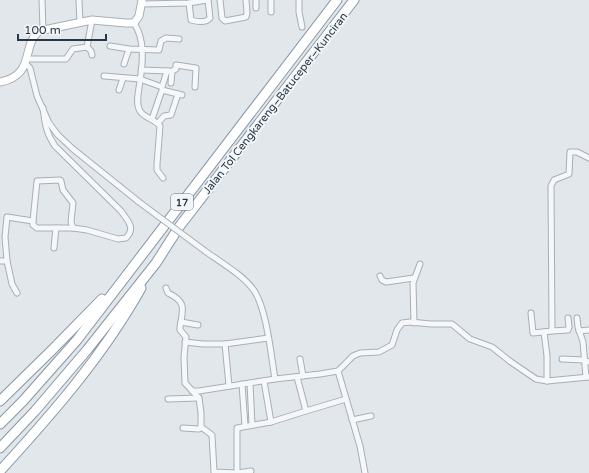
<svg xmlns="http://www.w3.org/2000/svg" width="589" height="473" viewBox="0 0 589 473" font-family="'Varela Round',sans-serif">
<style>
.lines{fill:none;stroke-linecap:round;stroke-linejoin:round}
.street-casing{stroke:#a7afb7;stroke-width:7}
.secondary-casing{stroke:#a7afb7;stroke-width:9}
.highway-casing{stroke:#8996a4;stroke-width:11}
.street{stroke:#f6f7f9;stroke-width:5}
.secondary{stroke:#fff;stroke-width:7}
.highway{stroke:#fff;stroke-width:9}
.street-bridge-casing{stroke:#a7afb7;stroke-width:7;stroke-linecap:butt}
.street-bridge{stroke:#f6f7f9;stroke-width:5}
.labels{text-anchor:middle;stroke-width:4;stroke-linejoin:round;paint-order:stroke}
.shield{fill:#f2f6f9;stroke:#65707b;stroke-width:1}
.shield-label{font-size:10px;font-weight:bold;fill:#293745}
.street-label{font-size:11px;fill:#293745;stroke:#f2f6f9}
</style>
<rect width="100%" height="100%" fill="#e2e7ec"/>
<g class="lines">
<defs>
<g id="street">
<path d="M42,0L43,30"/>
<path d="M79,0L80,23"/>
<path d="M220,0L222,18L225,21L246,17L247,13L246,0"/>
<path d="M256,0V8"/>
<path d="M271,0V12"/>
<path d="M299,0V12L302,27"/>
<path d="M189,3L191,20C198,22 206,23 210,18L208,0"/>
<path d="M142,4L189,3L207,0"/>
<path d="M134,23C145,39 143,62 140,81C139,90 135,103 140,111C144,118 155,119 160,126L157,164V170L163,178"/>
<path d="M110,46L129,49L159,50L161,41L166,38L179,39"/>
<path d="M92,55L91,51L87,47L92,20"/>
<path d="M27,59H66L73,49L87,47"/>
<path d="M25,63L30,68L37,96L49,123L58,135L73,149L139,202"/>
<path d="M124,64L129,49"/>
<path d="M141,70L169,71"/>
<path d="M104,76L140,79L162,87L167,71"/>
<path d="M171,83L172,71L176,69V65L196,68L195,87"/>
<path d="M119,90L123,78"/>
<path d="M152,119L162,90L182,95"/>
<path d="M158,123L164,116L171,115L178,94"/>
<path d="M33,221L37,181L60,180L61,181L63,190L73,203L71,222L73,228"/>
<path d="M54,248L56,228"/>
<path d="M205,251C220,262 245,276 255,292C267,312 271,355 275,379"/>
<path d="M0,261H7L5,237L7,217L33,221V225L37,228H73L87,230L118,239L126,238C136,228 128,221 121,211L55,146C46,133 45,124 43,108"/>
<path d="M7,261L12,284L17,293"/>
<path d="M380,276L382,280L386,282L414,278"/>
<path d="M166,288L168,293C187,302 183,309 180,327V330L186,337L184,357L185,383L199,398L201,413V427"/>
<path d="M531,313L533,333L552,331L551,186L554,180L569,174L570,152H577L589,158"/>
<path d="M577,318L578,327L583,342L586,377"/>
<path d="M181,322L198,325"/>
<path d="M414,323L413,283L420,264"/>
<path d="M552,331L568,330L569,327L568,318"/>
<path d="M579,331L589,330"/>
<path d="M544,332L547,356V381"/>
<path d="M185,342L203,344H225L268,338"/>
<path d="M225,344L229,386"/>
<path d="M300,359L303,376"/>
<path d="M562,359L584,360L589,362"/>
<path d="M338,371L360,446L365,473"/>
<path d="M297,377L306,411L346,399"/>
<path d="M264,381L271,422"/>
<path d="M250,383L252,425"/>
<path d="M242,384L245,426"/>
<path d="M192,391H199L275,379L320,374L338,371L353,356L360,353L379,352L392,345L397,330L402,323L410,322L431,324H452L470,339L492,347L511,362L536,379L547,381L589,377"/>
<path d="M168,399L199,398"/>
<path d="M352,420L371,416"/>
<path d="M183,428L199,429L201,427L212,435L214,472L237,473L251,471"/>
<path d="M237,473V428L271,422L306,411"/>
</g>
<path id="secondary" d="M0,82C36,75 21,46 39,31L92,20L126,23H134L139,16L142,0"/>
<g id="highway">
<path d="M0,401L52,350L102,299"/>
<path d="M0,424L23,401L77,340L337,0"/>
<path d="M0,448L35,411L87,350L156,263L179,227L354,0"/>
<path d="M0,471C52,414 103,356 141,288"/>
</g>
</defs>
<use href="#street" class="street-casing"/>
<use href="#secondary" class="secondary-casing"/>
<use href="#highway" class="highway-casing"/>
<use href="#street" class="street"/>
<use href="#secondary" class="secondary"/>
<use href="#highway" class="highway"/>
<defs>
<path id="street-bridge" d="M139,202L205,251"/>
</defs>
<use href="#street-bridge" class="street-bridge-casing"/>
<use href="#street-bridge" class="street-bridge"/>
</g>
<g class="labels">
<rect class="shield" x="171" y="194" width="22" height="16" rx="3"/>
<g class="shield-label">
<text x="182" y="206">17</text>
</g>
<g class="street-label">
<text transform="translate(275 103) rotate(-52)" y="4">Jalan Tol Cengkareng–Batuceper–Kunciran</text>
</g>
</g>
<path d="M18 34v6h88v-6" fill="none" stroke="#293745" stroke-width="2"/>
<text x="24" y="34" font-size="12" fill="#293745" stroke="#f2f6f9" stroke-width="3" paint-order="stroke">100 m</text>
</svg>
